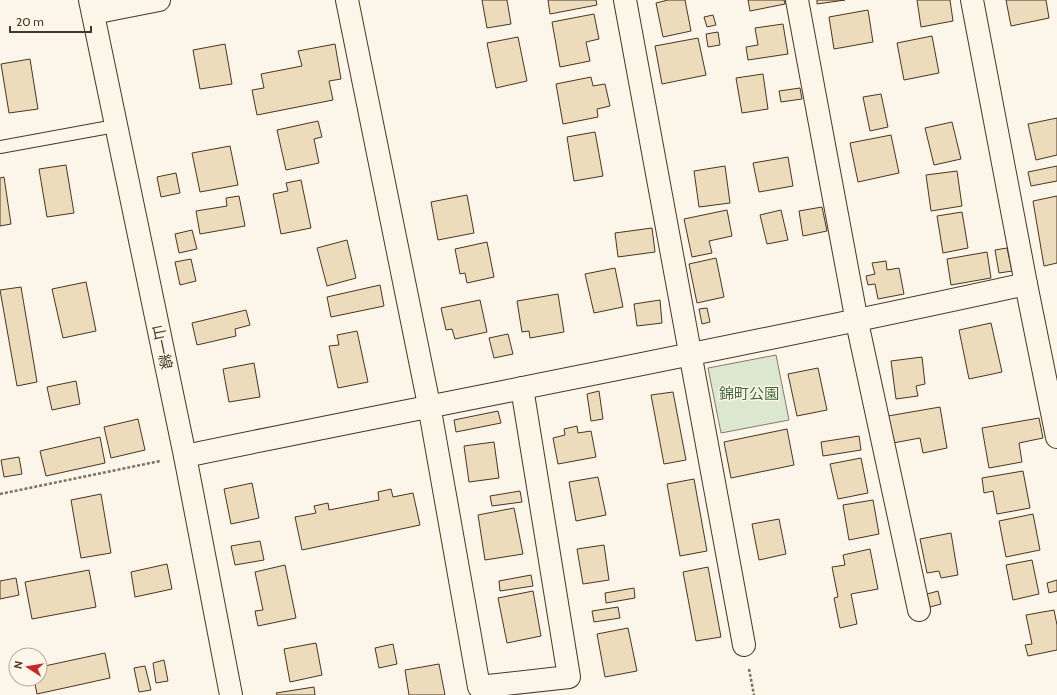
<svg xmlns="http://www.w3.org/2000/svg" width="1057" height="695" viewBox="0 0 1057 695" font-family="Cabin,'Noto Sans JP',sans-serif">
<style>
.green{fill:#dce7d0;stroke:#887966}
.building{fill:#ecdcbc;stroke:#4a3520}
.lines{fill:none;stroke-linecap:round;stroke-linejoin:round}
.service-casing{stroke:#4a3520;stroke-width:14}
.minor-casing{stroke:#4a3520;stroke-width:24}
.tertiary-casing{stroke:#4a3520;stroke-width:24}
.path{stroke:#7f6f5c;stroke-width:2.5;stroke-dasharray:3 2;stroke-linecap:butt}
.service{stroke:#fbf6e9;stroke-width:12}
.minor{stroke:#fbf6e9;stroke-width:22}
.tertiary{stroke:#fbf6e9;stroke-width:22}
.labels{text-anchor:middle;stroke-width:3;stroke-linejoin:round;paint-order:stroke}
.street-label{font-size:15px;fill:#4a3520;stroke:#fbf6e9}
.park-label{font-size:15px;fill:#436837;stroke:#fbf6e9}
</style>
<rect width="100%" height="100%" fill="#fbf6e9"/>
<path class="green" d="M776,355L789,420L721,433L708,368Z"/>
<g class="building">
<path d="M482,0H507L511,24L487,28Z"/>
<path d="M548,0H596L597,5L550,14Z"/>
<path d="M668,0H685L691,31L663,37L656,3Z"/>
<path d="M748,0H784L785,4L750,11Z"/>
<path d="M817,0H845L817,4Z"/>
<path d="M917,0H950L953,21L921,27Z"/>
<path d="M1006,0H1046L1049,18L1011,26Z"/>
<path d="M868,10L873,42L834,49L829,17Z"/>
<path d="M594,14L599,39L586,42L590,61L560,67L552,22Z"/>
<path d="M713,15L716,25L707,27L704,17Z"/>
<path d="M783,24L788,54L748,60L746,47L758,45L755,28Z"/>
<path d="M718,32L720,45L708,47L706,34Z"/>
<path d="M932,36L939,73L904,80L897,43Z"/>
<path d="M518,37L527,81L496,88L487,43Z"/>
<path d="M698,38L706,75L662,84L655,46Z"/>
<path d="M225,44L232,84L200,89L193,50Z"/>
<path d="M335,44L341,79L329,81L333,100L257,115L252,90L264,88L261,74L302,66L298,51Z"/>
<path d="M30,59L38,109L9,113L1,64Z"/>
<path d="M763,74L768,109L742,113L736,78Z"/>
<path d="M591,77L593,86L605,84L610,106L597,109L598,117L563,124L556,84Z"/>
<path d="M800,88L802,99L781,102L779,91Z"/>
<path d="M881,94L888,127L870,131L863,97Z"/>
<path d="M1057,118V155L1036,160L1028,124Z"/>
<path d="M318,121L322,137L314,139L319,163L286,170L277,130Z"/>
<path d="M952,122L961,159L934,165L925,128Z"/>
<path d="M595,132L603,176L574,181L567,137Z"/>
<path d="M891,135L899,173L858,182L850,143Z"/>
<path d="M230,146L238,185L200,192L192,153Z"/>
<path d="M788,157L793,186L759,192L753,163Z"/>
<path d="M66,165L74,213L47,217L39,169Z"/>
<path d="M725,166L730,203L699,207L694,171Z"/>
<path d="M1057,166V181L1031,186L1028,172Z"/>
<path d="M957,171L962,206L931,211L926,175Z"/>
<path d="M176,173L180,193L161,197L157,177Z"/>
<path d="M4,177L11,224L0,226V178Z"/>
<path d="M301,180L311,228L281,234L273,194L288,191L286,183Z"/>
<path d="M467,195L474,233L438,240L431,202Z"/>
<path d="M239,196L245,226L200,234L196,211L227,206L226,198Z"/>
<path d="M1057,196V263L1044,266L1033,201Z"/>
<path d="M822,207L827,231L803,236L799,211Z"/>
<path d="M727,210L732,236L709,241L712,253L692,257L684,219Z"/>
<path d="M781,210L788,240L767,244L760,215Z"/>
<path d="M962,212L968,248L943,253L937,216Z"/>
<path d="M652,228L655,252L618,257L615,233Z"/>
<path d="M192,230L197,249L179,253L175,234Z"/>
<path d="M347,240L356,278L327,286L317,248Z"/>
<path d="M487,242L494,277L467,283L465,273L460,274L455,249Z"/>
<path d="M1007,248L1012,271L999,273L995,250Z"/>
<path d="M987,252L991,278L951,285L947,259Z"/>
<path d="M716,258L724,297L697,303L689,264Z"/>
<path d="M191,259L196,281L180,285L175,262Z"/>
<path d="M886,261L887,270L899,268L904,294L878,299L875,284L868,285L866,276L875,274L872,263Z"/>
<path d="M615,268L623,307L594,313L585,274Z"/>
<path d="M86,282L96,331L63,338L52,289Z"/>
<path d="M380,285L384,306L331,317L327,297Z"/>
<path d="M21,287L37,382L17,386L0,290Z"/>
<path d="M558,294L564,332L530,338L529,331L522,332L517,301Z"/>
<path d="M480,300L487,332L455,339L452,329L446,330L441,308Z"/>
<path d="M660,300L662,323L637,326L634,304Z"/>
<path d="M707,308L710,322L702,324L699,309Z"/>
<path d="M246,310L250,325L235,329L236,336L197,345L192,323Z"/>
<path d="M991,323L1002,372L969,379L959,330Z"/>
<path d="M357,331L368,382L338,388L329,346L339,345L337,335Z"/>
<path d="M508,334L513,354L494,358L489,338Z"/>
<path d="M922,357L925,384L916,386L918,396L896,399L891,361Z"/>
<path d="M254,363L260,397L229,402L223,369Z"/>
<path d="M818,368L827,410L797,416L788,374Z"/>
<path d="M76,381L80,404L52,410L47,387Z"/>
<path d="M599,391L603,419L591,421L587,394Z"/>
<path d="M673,392L686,460L664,464L651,395Z"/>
<path d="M940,407L947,448L923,453L920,438L893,443L888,416Z"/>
<path d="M498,411L501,423L456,432L454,420Z"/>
<path d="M1039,418L1043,438L1019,443L1022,462L989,468L982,428Z"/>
<path d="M138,419L145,450L111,458L104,427Z"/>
<path d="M577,426L578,433L591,431L596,457L558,464L553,438L565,435L564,429Z"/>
<path d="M787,429L794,465L731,478L724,442Z"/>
<path d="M859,436L861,450L823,456L821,442Z"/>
<path d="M100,437L105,463L46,476L40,451Z"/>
<path d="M494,442L499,478L469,482L464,446Z"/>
<path d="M19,457L22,474L4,477L1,460Z"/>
<path d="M861,458L868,493L838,499L830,464Z"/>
<path d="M1023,471L1030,508L997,514L993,491L984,493L982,478Z"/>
<path d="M598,477L606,515L576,521L569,482Z"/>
<path d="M694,479L707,551L680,556L667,484Z"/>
<path d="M252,483L259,518L231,524L224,489Z"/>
<path d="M391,489L393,497L413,493L420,525L302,550L295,517L316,513L314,506L328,503L329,510L379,500L378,492Z"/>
<path d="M520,491L522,502L492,506L490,496Z"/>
<path d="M101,494L111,553L81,558L71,500Z"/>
<path d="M873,500L879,534L849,540L843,505Z"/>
<path d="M514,508L523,554L485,560L478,515Z"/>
<path d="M1033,514L1040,550L1006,557L999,521Z"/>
<path d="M779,519L786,554L759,560L752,524Z"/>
<path d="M951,533L958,575L941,578L939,571L927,573L920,539Z"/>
<path d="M260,541L264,560L235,565L231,546Z"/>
<path d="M604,545L609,580L583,584L577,549Z"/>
<path d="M870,549L878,589L851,594L857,624L840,628L834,598L838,597L832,567L845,565L843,555Z"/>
<path d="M1032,560L1039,594L1013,600L1006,565Z"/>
<path d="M167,564L172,589L135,597L131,572Z"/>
<path d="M285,565L296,618L258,626L255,611L263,610L255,572Z"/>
<path d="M708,567L721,637L696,641L683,572Z"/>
<path d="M89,570L96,607L32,619L25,582Z"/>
<path d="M531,575L533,586L500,591L499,581Z"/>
<path d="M16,578L19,595L0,599V581Z"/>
<path d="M1057,580V591L1049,593L1047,583Z"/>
<path d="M634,588L635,598L606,603L605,593Z"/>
<path d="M533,591L541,636L507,643L498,598Z"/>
<path d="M938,591L941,604L930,607L927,594Z"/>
<path d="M618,607L620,618L594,622L592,611Z"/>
<path d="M1054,610L1057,625V650L1028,656L1025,645L1032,644L1026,615Z"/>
<path d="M628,628L637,671L605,677L597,634Z"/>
<path d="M316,643L322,675L290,682L284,649Z"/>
<path d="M393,644L397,664L379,668L375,648Z"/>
<path d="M105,653L110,678L37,694L34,679H40V667Z"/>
<path d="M164,660L168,681L156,683L153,663Z"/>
<path d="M439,664L445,695H409L405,670Z"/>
<path d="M145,666L151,690L139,692L134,668Z"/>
<path d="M314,687L315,695H277L276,693Z"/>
</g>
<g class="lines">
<defs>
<path id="service" d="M0,147L115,126"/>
<g id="minor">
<path d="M347,0L429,405L479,687L569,677L522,388"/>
<path d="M625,0L744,645"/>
<path d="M797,0L857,322L919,610"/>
<path d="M972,0L1026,284L1057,437"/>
<path d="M185,456C465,398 746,346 1026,284"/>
</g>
<g id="tertiary">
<path d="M90,0L185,456L231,695"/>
<path d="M93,13L159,0"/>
</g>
</defs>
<use href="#service" class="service-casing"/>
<use href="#minor" class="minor-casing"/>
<use href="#tertiary" class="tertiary-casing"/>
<g class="path">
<path d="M0,494L160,461"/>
<path d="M749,669L754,695"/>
</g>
<use href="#service" class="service"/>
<use href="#minor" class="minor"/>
<use href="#tertiary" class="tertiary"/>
</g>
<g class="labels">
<g class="street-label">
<text transform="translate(162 347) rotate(78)" y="5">山一線</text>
</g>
<g class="park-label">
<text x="749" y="399">錦町公園</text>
</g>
</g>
<g transform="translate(28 667) rotate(282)"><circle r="19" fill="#fbf6e9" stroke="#b4a999"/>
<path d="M0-3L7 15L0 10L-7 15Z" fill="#c62828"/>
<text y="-6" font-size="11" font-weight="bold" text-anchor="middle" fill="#4a3520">N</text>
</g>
<path d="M10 26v6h81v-6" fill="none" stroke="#4a3520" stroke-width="2"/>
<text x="16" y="26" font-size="12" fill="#4a3520" stroke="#fbf6e9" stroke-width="3" paint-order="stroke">20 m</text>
</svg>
